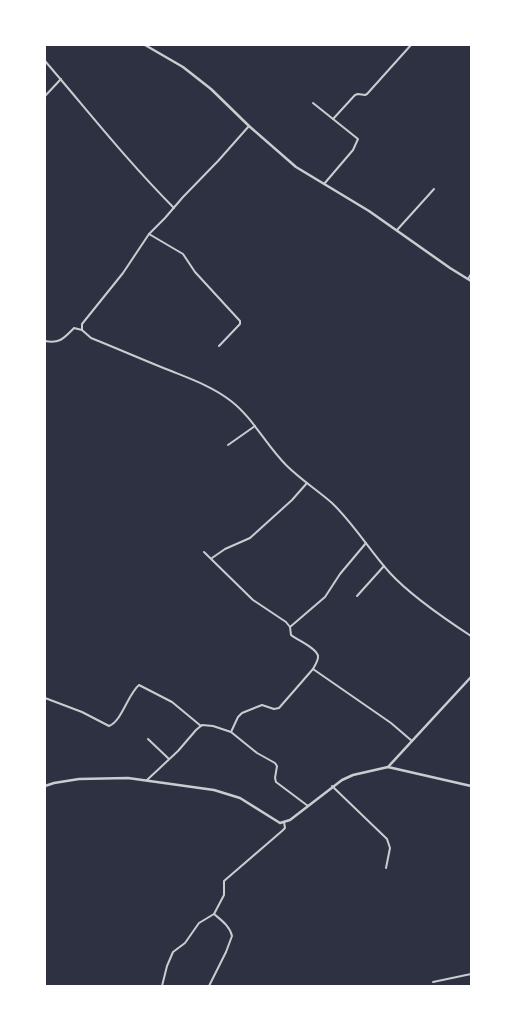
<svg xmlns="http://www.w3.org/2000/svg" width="516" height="1031" viewBox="0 0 516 1031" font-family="Inter,sans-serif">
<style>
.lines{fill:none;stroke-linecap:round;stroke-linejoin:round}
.minor{stroke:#caccd0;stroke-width:2}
.tertiary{stroke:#caccd0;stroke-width:2.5}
</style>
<rect width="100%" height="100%" fill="#2d3142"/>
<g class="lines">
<g class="minor">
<path d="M45,61C88,111 128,162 174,208"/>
<path d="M45,96L61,79"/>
<path d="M313,103L358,139L353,150L324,184"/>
<path d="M333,119L355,95L358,94L365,95L367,94L411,45"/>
<path d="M397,230L434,189"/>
<path d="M149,234L183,254L195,272L240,321V324L219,346"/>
<path d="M468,279L471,274"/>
<path d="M82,330L91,338C116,348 141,359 166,369C188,378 212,386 231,401C253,418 266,445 286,465C300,479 317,490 332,503C354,524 370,551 390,573C411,596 445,619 471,636"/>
<path d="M45,341C60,344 64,338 74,328L82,330V324L123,273L149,234L165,218L183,197L218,161L249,126"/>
<path d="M228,445L255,426"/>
<path d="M204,552L253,600L286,622L290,627L291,635C297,640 319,649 318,657C318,661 315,665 313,669"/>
<path d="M212,558L225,549L250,538L292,500L307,483"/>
<path d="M357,596L384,566"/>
<path d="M290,627L325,597L340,574L366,543"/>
<path d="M45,698L82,712L109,726C122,721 128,694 139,685L172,702L201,726"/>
<path d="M231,732L238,717L242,713L262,705L274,709L279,708L313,669L391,723L412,741"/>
<path d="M148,739L169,759"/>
<path d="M147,780L178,751L196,730L202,725L213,726L231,732L257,753L275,763L277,766L275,778L276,782L308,806"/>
<path d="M332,786L387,839L390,848L386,868"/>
<path d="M433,982L471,974"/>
<path d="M162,986L167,966L173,952L185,943L199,923L214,914"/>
<path d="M209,986L226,952L232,936C230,926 221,920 214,914L224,895V881L282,831L285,828L284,822"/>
</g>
<g class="tertiary">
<path d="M145,45L183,67L211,89L249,126L296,167L369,211L450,268L471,281"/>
<path d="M388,767L471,677"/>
<path d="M45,786L54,783L79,779L128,778L214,790L240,798L280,823L290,820L342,780L353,775L388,767L471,786"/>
</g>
</g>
<rect width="516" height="1031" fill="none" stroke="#ffffff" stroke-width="92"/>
</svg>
